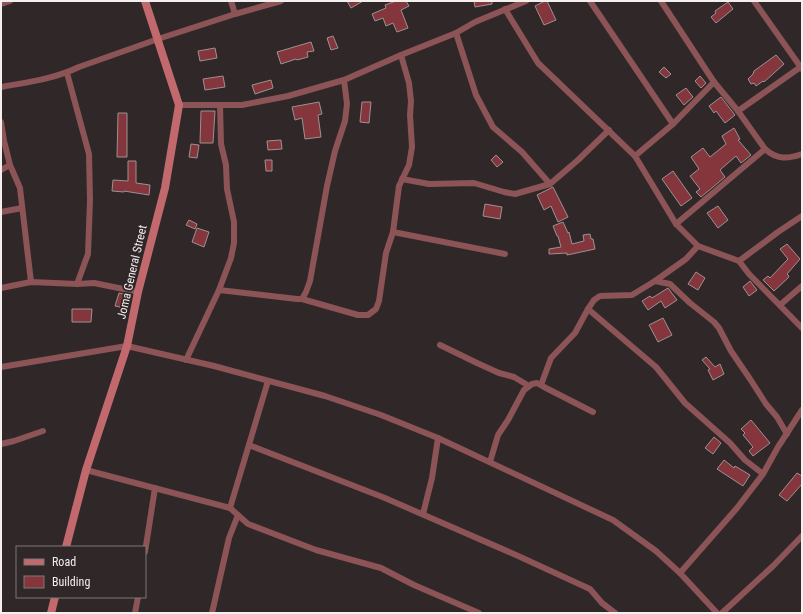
<svg xmlns="http://www.w3.org/2000/svg" width="803" height="614" viewBox="0 0 803 614" font-family="'Roboto Condensed',sans-serif">
<style>
.building{fill:#84363c;stroke:#9b9292}
.lines{fill:none;stroke-linecap:round;stroke-linejoin:round}
.street{stroke:#8c5456;stroke-width:6}
.secondary{stroke:#c2696e;stroke-width:8}
.labels{text-anchor:middle;stroke-width:3.5;stroke-linejoin:round;paint-order:stroke}
.street-label{font-size:12px;fill:#f4eeee;stroke:#302828}
</style>
<rect width="100%" height="100%" fill="#302828"/>
<g class="building">
<path d="M347,1H363L351,8Z"/>
<path d="M396,1H406L409,6L401,10L408,28L397,32L393,23L386,26L383,18L375,21L372,14L386,8L385,5Z"/>
<path d="M474,1H492V4L475,7Z"/>
<path d="M545,1H547L556,20L544,25L535,6Z"/>
<path d="M728,2L733,9L716,23L711,17L716,13L715,11Z"/>
<path d="M333,36L338,48L331,50L327,38Z"/>
<path d="M311,42L314,51L307,52L308,57L297,60L296,59L281,64L277,52Z"/>
<path d="M215,48L217,58L200,61L198,51Z"/>
<path d="M776,55L784,64L764,82L763,81L756,86L754,83L751,84L748,79L753,74L754,71Z"/>
<path d="M664,67L671,74L666,78L659,72Z"/>
<path d="M223,76L225,87L205,90L203,79Z"/>
<path d="M700,76L706,83L701,88L695,81Z"/>
<path d="M271,80L273,88L255,94L252,85Z"/>
<path d="M686,88L693,97L684,105L676,95Z"/>
<path d="M721,97L735,115L725,123L716,111L714,113L709,106Z"/>
<path d="M319,102L322,114L318,115L321,137L305,139L302,118L295,120L292,107Z"/>
<path d="M362,102H371L369,123L360,122Z"/>
<path d="M201,111H215L213,143H200Z"/>
<path d="M118,113H127V157H117Z"/>
<path d="M734,128L740,139L738,140L751,155L741,163L736,156L720,170L725,177L701,197L696,192L700,189L690,176L699,169L691,157L703,148L710,157L726,144L722,136Z"/>
<path d="M281,140L282,149L268,150L267,141Z"/>
<path d="M191,144L199,145L197,158L189,157Z"/>
<path d="M496,155L503,162L497,167L491,160Z"/>
<path d="M265,160H272V171H266Z"/>
<path d="M128,161H136V183L150,185L149,195L124,191V192L112,191L113,180L128,181Z"/>
<path d="M673,171L692,198L681,206L662,179Z"/>
<path d="M553,187L568,217L558,222L551,206L544,210L537,195Z"/>
<path d="M485,204L502,207L500,219L483,216Z"/>
<path d="M718,206L728,220L718,228L707,213Z"/>
<path d="M189,220L197,224L195,229L186,225Z"/>
<path d="M563,222L568,233L569,232L572,244L584,241L583,235L590,234L591,239H593L595,249L567,255V253L549,254V249L561,247L558,236H557L553,226Z"/>
<path d="M197,228L209,232L204,247L192,242Z"/>
<path d="M787,244L800,259L787,274L789,276L788,278L774,291L763,280L768,276L770,278L788,259L780,249Z"/>
<path d="M696,272L705,278L698,290L688,284Z"/>
<path d="M750,281L757,290L749,296L743,287Z"/>
<path d="M668,288L677,300L665,308L661,301L648,310L642,301L650,296L652,298Z"/>
<path d="M119,293L128,295L124,308L115,306Z"/>
<path d="M72,309H92L91,322H72Z"/>
<path d="M663,318L672,335L658,342L649,325Z"/>
<path d="M706,357L715,367L720,364L724,374L713,380L708,370L710,369L702,360Z"/>
<path d="M751,420L770,443L753,456L749,451L753,447L743,435L745,433L741,429Z"/>
<path d="M714,437L721,443L713,454L705,448Z"/>
<path d="M724,460L734,468L735,466L750,475L743,486L717,469Z"/>
<path d="M797,473L802,476V484L787,501L779,495Z"/>
</g>
<g class="lines">
<g class="street">
<path d="M231,1L235,14"/>
<path d="M590,1L673,124"/>
<path d="M661,1L714,82L738,111L765,149C777,160 788,159 802,154"/>
<path d="M754,1L802,69"/>
<path d="M1,4L10,1"/>
<path d="M505,9L538,63L635,156L676,224L698,246L739,261L749,274L802,328"/>
<path d="M456,33L476,95L493,127L522,152L550,184"/>
<path d="M67,73L89,154L90,200L88,254L77,284"/>
<path d="M1,87C28,82 54,79 79,67L158,39L235,14L281,1"/>
<path d="M179,105H242L288,96L344,80L401,55L456,33L475,22L526,1"/>
<path d="M738,111L802,66"/>
<path d="M1,122L4,141L10,165L20,188L31,282"/>
<path d="M635,156L673,124L714,82"/>
<path d="M1,170L10,165"/>
<path d="M402,179L429,184L474,183L504,192L515,194L550,184L578,160L609,130"/>
<path d="M1,212L22,208"/>
<path d="M676,224L765,149"/>
<path d="M393,232L505,254"/>
<path d="M739,261L778,232L802,216"/>
<path d="M655,281L670,284L690,303L714,322L719,328L731,351L750,379L766,404L777,417L787,434"/>
<path d="M1,288L31,282L77,284L94,283L138,292"/>
<path d="M219,290L297,299H302L306,292L310,281L327,186L335,151L345,121L347,104L344,80"/>
<path d="M302,299L358,315H368L376,309L379,301L386,253L393,232L399,186L409,165L412,147L410,115L411,101L409,83L401,55"/>
<path d="M780,305L802,286"/>
<path d="M588,309L656,367L685,403L730,443L745,460L763,474"/>
<path d="M440,345L477,363L499,373L514,377L529,386"/>
<path d="M186,360L219,290L231,258L234,243V222L227,189L226,165L221,144L220,105"/>
<path d="M1,367L127,346L214,366L325,396L381,415L438,438L613,520L656,551L680,573L717,613"/>
<path d="M541,385L551,358L575,333L588,309L594,300L600,296L632,295L655,281L686,259L698,246"/>
<path d="M1,444L14,441L43,431"/>
<path d="M249,445L385,498L516,555L590,589L602,603L615,613"/>
<path d="M490,462L498,435L508,420L524,390L532,384L537,383L544,387L593,412"/>
<path d="M86,470L230,508L268,381"/>
<path d="M230,508L248,524L316,550L381,568L414,585L479,613"/>
<path d="M423,514L432,478L438,438"/>
<path d="M145,552L155,488"/>
<path d="M680,573L737,508L763,474L778,447L802,410"/>
<path d="M135,613L138,597"/>
<path d="M212,613L229,538L238,515"/>
<path d="M722,613L773,566L802,536"/>
</g>
<g class="secondary">
<path d="M66,547L86,470L127,346L138,292L165,188L179,105L145,1"/>
<path d="M51,613L55,597"/>
</g>
</g>
<g class="labels">
<g class="street-label">
<text transform="translate(132 272) rotate(-77)" y="4">Joma General Street</text>
</g>
</g>
<rect width="803" height="614" fill="none" stroke="#f4eeee" stroke-width="4"/>
<rect x="16" y="546" width="130" height="52" fill="#302828" stroke="#7e7777"/>
<rect x="24" y="559" width="20" height="6" fill="#c2696e" stroke="#7e7777"/>
<text x="52" y="566" font-size="12" fill="#f4eeee">Road</text>
<rect x="24" y="576" width="20" height="12" fill="#84363c" stroke="#7e7777"/>
<text x="52" y="586" font-size="12" fill="#f4eeee">Building</text>
</svg>
